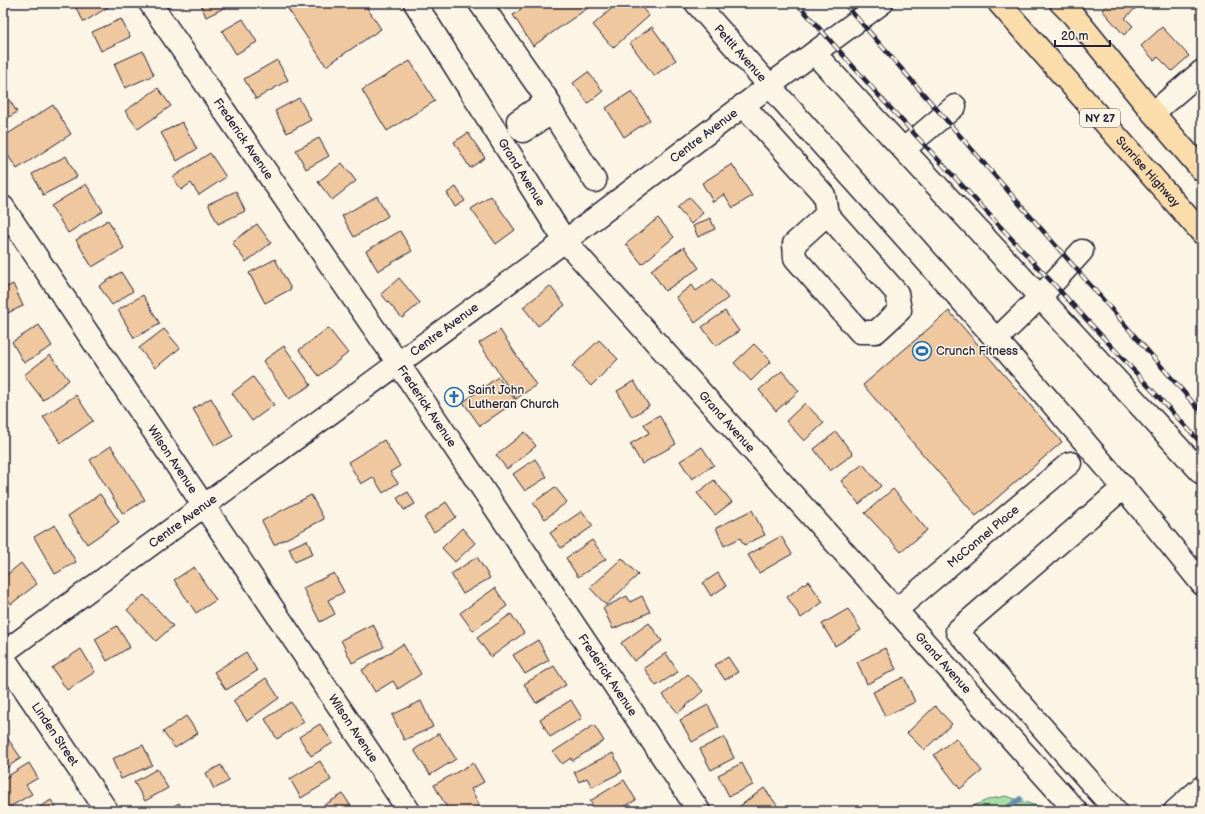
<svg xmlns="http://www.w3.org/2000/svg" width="1205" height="814" viewBox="0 0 1205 814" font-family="'Balsamiq Sans',sans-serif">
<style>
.green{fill:#a5dfa4;stroke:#648070}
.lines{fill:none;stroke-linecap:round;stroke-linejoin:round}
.stream{stroke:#698fad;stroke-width:5.5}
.building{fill:#f0c8a0;stroke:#22223b}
.minor-casing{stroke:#22223b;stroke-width:25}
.highway-casing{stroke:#22223b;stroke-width:25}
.minor{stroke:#fcf5e5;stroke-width:22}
.highway{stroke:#faddab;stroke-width:22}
.rail-casing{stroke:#22223b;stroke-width:4.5}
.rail{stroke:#fcf5e5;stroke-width:3;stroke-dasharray:9;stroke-linecap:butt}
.labels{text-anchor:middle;stroke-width:3;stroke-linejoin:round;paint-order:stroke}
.shield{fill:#fcf5e5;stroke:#63616e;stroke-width:1}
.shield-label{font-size:11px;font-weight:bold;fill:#22223b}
.street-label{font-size:12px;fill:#22223b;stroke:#fcf5e5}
.poi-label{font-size:12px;fill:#22223b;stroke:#fcf5e5;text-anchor:start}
</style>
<rect width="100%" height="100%" fill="#fcf5e5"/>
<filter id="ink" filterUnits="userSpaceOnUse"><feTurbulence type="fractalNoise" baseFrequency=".025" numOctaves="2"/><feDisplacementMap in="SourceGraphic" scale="8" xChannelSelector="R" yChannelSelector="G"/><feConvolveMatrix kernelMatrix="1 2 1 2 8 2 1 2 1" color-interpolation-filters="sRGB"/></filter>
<g filter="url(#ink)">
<path class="green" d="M1006,796L1052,811H960L990,799Z"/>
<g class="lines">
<path class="stream" d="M1003,811L1020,799"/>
</g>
<g class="building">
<path d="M73,3H106L108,7L84,22Z"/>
<path d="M200,3H229L230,5L206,17Z"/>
<path d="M284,3H364L381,29L326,66Z"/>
<path d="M530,3H595L533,46L513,15Z"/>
<path d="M618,3H638L649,16L613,48L593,25Z"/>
<path d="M1110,3H1134L1137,7L1125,18L1133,26L1124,35L1102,10Z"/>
<path d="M121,19L130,37L101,51L92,32Z"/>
<path d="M243,19L257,42L236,54L222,31Z"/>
<path d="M652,27L676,60L654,76L630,43Z"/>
<path d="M1162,27L1189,56L1172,71L1158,57L1154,60L1141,46Z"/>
<path d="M143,51L154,75L125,88L114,64Z"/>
<path d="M277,60L288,80L256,99L244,79Z"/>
<path d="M410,61L435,101L387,131L362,90Z"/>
<path d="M588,72L603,91L588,103L573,83Z"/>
<path d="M158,88L171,106L138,129L125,111Z"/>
<path d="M632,91L650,120L624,137L606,108Z"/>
<path d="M5,93L17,112L3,121V95Z"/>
<path d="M299,98L311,120L287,133L275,111Z"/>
<path d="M53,105L71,134L17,169L3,148V137Z"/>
<path d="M182,122L197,149L177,161L161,133Z"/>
<path d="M468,133L485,158L470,168L454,142Z"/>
<path d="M319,138L329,156L306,169L296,150Z"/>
<path d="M210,153L226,177L199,195L191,183L181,190L173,177Z"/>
<path d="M66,156L77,177L43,195L32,174Z"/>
<path d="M342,163L356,181L332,200L318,182Z"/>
<path d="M732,164L752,196L733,208L724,194L713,202L702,183Z"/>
<path d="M86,184L103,211L68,233L51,206Z"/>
<path d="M456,187L465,201L455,207L447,193Z"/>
<path d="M236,191L245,211L218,224L208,204Z"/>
<path d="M377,196L388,216L354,237L342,216Z"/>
<path d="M491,196L515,230L496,244L471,209Z"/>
<path d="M689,197L703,213L691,224L677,208Z"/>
<path d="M658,218L674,237L642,264L626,244Z"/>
<path d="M710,218L715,229L698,237L693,226Z"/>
<path d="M108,220L124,248L92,267L76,240Z"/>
<path d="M257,224L271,243L246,262L232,242Z"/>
<path d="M400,231L412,251L378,271L366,251Z"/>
<path d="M684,247L699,268L665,291L651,270Z"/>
<path d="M275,259L291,289L265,303L249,273Z"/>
<path d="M121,272L133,291L112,305L99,286Z"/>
<path d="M399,278L420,303L402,318L381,294Z"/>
<path d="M713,279L728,298L695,323L676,297L692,285L696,291Z"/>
<path d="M13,284L23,306L3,315V289Z"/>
<path d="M550,286L565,305L538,326L523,307Z"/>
<path d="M143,295L160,324L134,338L118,310Z"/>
<path d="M725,311L739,331L716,346L702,327Z"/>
<path d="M949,311L1062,442L976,516L863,385Z"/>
<path d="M39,325L52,346L24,363L12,342Z"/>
<path d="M328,328L348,353L319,376L299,350Z"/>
<path d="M164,329L180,348L155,368L139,348Z"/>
<path d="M500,330L536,385L516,399L479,343Z"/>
<path d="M599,340L618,359L591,386L572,366Z"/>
<path d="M754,344L771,361L751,381L734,363Z"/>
<path d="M284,346L311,385L289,399L263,361Z"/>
<path d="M50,355L69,380L43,400L24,375Z"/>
<path d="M782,371L799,391L776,411L759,390Z"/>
<path d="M253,377L274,405L252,421L232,393Z"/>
<path d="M498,377L516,401L480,426L463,402Z"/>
<path d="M634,381L649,406L632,417L617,391Z"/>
<path d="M76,395L93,421L61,443L43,417Z"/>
<path d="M211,398L233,436L215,446L193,409Z"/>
<path d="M805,403L824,423L804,441L786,421Z"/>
<path d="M659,415L676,444L642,464L630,444L649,433L644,424Z"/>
<path d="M525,432L536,446L507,469L496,455Z"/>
<path d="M836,432L853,454L830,471L814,449Z"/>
<path d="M384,440L400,466L390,472L398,483L383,493L373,477L361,484L348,462Z"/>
<path d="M111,446L145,500L123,514L90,460Z"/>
<path d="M702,447L714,465L692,479L680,461Z"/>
<path d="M535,459L547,477L525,491L513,474Z"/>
<path d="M863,464L881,486L859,504L841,481Z"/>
<path d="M714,480L732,502L715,515L697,493Z"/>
<path d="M555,487L567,502L545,519L533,503Z"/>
<path d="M893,489L927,530L901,552L865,513Z"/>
<path d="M408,492L415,504L404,510L397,498Z"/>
<path d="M100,494L119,522L87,544L68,516Z"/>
<path d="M311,495L324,519L274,545L262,521Z"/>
<path d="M446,502L456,517L434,532L424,518Z"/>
<path d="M752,510L765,535L744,545L740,538L724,546L716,528Z"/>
<path d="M582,511L593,526L561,548L550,533Z"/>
<path d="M55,525L76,562L55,574L34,537Z"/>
<path d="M462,528L475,543L455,562L442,548Z"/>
<path d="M781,536L792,554L759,573L748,555Z"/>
<path d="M307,540L313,554L295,562L289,548Z"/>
<path d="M592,540L606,559L578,577L566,558Z"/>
<path d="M477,557L490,578L463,594L451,574Z"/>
<path d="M622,558L638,575L606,605L590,588Z"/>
<path d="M21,563L37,584L11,604L3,594V578Z"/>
<path d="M194,567L216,600L196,613L174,580Z"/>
<path d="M334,573L344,592L328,600L335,614L320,622L303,588Z"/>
<path d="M718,573L726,586L711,596L703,583Z"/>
<path d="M808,581L823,602L801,618L787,597Z"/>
<path d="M495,588L507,606L473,631L460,613Z"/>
<path d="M144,595L173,626L156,641L127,610Z"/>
<path d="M627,596L630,602L642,596L650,612L613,629L603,608Z"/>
<path d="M848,609L861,630L835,646L822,624Z"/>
<path d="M511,614L524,633L491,657L477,638Z"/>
<path d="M649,623L662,641L634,661L621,643Z"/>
<path d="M373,624L384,647L352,663L341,640Z"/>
<path d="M117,626L130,647L107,661L95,639Z"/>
<path d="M538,640L549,660L525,674L513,655Z"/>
<path d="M403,644L421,674L398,689L393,681L375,692L362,670Z"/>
<path d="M885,648L896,669L867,684L857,662Z"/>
<path d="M81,649L95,672L67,690L52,668Z"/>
<path d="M246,652L257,671L226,690L214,672Z"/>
<path d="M666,653L678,672L656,686L644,668Z"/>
<path d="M728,657L738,672L725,680L715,665Z"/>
<path d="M554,666L566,685L536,703L524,684Z"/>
<path d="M688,674L703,691L678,713L663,695Z"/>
<path d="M904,677L915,702L885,716L873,692Z"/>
<path d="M266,678L279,698L247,721L233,701Z"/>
<path d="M571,700L582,718L550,737L540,719Z"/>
<path d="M421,701L433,727L404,740L392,715Z"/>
<path d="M291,702L304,722L277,739L265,719Z"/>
<path d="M708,705L719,727L692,742L680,720Z"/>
<path d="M935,706L952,724L924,750L907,733Z"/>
<path d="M186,716L198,733L175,748L163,732Z"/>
<path d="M320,724L333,743L311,756L299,737Z"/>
<path d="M594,725L604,741L572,761L571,758L562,764L553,752Z"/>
<path d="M439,733L456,759L430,775L414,750Z"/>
<path d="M6,736L21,758L3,770V738Z"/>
<path d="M724,737L734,758L711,770L700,749Z"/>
<path d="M956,738L982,771L960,789L934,755Z"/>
<path d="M143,745L152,765L121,779L112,759Z"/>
<path d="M613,753L622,772L592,787L587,778L579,782L574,772Z"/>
<path d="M320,761L331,780L301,798L290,779Z"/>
<path d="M29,763L38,778L26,785L32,794L6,809L3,804V779Z"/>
<path d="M473,763L484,782L471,789L480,806L470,811H449L434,785Z"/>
<path d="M742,763L753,785L729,796L718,775Z"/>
<path d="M221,765L229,781L214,789L206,773Z"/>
<path d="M157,769L168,788L145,801L134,782Z"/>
<path d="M624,780L636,800L617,811H596L590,801Z"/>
<path d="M764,788L777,805L769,811H737L736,809Z"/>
<path d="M343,794L354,811H314Z"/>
<path d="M51,800L58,811H34Z"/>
<path d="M179,803L183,811H165Z"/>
</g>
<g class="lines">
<defs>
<g id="minor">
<path id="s1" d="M150,3L398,363L699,811"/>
<path id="s2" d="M415,3L565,241L1076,811"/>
<path d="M480,3L549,102V107L595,181"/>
<path id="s3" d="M696,3C866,196 1042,383 1202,584"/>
<path d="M814,53L1040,297L997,339"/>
<path d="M743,105L824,195L827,214L897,293L900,310L876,332H860L795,258L794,244L827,214"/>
<path d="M539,107H549L547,116L523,131L519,127L518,121Z"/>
<path d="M1153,113L1202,71"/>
<path d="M904,149L955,106"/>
<path id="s4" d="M3,207L409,811"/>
<path d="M1082,251L1040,297L1202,473"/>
<path id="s5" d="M896,610L1070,463"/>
<path id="s6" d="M3,653L565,241L769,86L882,3"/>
<path id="s7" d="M3,657L107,811"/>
<path d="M1116,811L957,631L1124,487"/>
<path d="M1175,811L1202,787"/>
</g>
<g id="highway">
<path id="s8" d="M999,3L1202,233"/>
<path d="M1061,3L1074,16L1153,113L1202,170"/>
</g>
</defs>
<use href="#minor" class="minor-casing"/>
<use href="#highway" class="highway-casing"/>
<use href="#minor" class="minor"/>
<use href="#highway" class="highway"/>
<defs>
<g id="rail">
<path d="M797,3L882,99L1202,444"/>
<path d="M844,3L1202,413"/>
</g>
</defs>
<use href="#rail" class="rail-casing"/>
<use href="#rail" class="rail"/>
</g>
</g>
<defs>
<symbol id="stadium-ring" viewBox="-11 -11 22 22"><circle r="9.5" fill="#fcf5e5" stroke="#1f6fb2" stroke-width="1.5"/><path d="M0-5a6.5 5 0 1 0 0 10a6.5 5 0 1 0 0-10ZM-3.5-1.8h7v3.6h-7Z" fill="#1f6fb2"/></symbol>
<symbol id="church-ring" viewBox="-11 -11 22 22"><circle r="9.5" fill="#fcf5e5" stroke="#1f6fb2" stroke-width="1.5"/><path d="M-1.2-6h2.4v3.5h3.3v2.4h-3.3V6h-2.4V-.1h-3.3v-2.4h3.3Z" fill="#1f6fb2"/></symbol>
</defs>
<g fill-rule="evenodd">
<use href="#stadium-ring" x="911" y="340" width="22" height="22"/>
<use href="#church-ring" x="443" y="386" width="22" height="22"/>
</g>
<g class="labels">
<rect class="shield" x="1080" y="109" width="40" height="18" rx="3"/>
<g class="shield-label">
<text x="1100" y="122">NY 27</text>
</g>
<g class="street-label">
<text dy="4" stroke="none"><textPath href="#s3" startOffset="67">Pettit Avenue</textPath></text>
<text dy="4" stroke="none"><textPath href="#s6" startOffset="871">Centre Avenue</textPath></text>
<text dy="4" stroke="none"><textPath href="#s1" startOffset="165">Frederick Avenue</textPath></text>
<text dy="4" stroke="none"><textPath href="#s2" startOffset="200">Grand Avenue</textPath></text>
<text dy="4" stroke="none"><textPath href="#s8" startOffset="225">Sunrise Highway</textPath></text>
<text dy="4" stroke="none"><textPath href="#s6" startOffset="547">Centre Avenue</textPath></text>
<text dy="4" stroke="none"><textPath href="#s1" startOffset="489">Frederick Avenue</textPath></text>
<text dy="4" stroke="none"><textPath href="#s2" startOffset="524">Grand Avenue</textPath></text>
<text dy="4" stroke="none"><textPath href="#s4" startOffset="304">Wilson Avenue</textPath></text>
<text dy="4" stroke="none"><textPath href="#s6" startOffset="223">Centre Avenue</textPath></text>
<text dy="4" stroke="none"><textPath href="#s5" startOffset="114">McConnel Place</textPath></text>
<text dy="4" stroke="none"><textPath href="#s2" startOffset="848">Grand Avenue</textPath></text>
<text dy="4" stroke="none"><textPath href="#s1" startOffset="813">Frederick Avenue</textPath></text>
<text dy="4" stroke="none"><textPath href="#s4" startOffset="628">Wilson Avenue</textPath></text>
<text dy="4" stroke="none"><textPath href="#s7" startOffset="93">Linden Street</textPath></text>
</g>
<g class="poi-label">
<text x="936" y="355">Crunch Fitness</text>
<text x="468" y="394">Saint John<tspan x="468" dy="14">Lutheran Church</tspan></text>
</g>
</g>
<rect width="1205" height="814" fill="none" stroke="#fcf5e5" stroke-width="16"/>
<rect x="8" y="8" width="1189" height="798" fill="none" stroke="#22223b" stroke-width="1.5" filter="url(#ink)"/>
<path d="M1055 40v6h55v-6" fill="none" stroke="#22223b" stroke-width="2"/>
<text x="1061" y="40" font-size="12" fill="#22223b" stroke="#fcf5e5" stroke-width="3" paint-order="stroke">20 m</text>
</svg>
